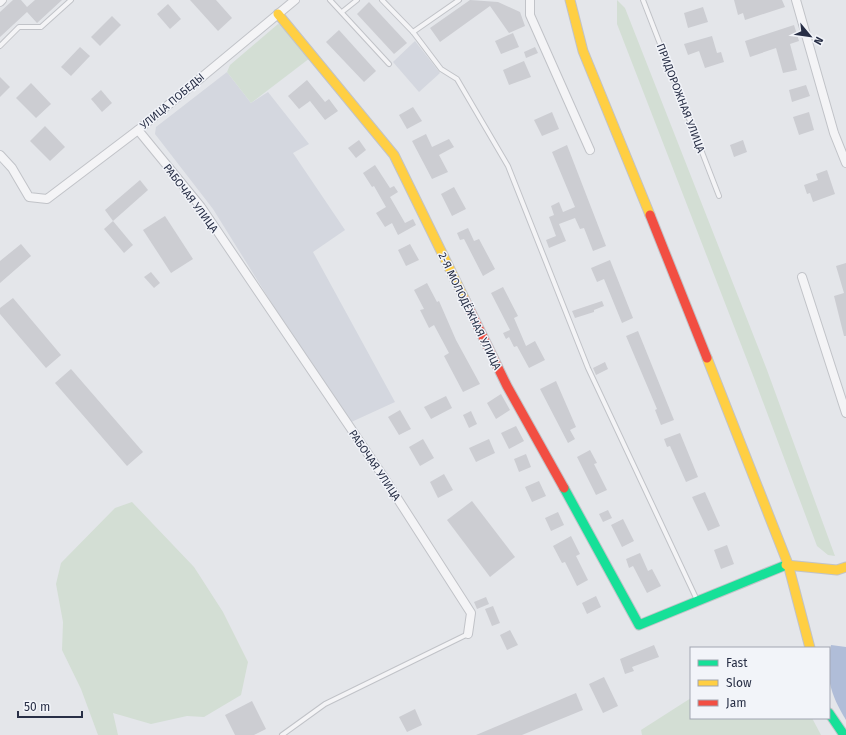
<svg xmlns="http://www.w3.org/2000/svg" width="846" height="735" viewBox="0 0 846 735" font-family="'Fira Sans',sans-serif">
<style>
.built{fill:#d4d7df}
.green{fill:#d3ded4}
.water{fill:#b0bdd8}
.building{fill:#cccdd2}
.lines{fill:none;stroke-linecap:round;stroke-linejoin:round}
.lane-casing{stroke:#c1c3c8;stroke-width:6}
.street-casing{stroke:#c1c3c8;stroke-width:10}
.fast-casing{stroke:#c1c3c8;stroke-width:11}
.slow-casing{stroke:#c1c3c8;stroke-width:11}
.jam-casing{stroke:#c1c3c8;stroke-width:11}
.lane{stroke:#f4f4f6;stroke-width:4}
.street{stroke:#f4f4f6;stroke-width:8}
.fast{stroke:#16e098;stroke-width:9}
.slow{stroke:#ffcf43;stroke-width:9}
.jam{stroke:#f24e42;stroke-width:9}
.labels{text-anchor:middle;stroke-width:3;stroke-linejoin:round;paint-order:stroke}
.street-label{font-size:11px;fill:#282f46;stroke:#f2f4f9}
</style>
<rect width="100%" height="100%" fill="#e4e6ea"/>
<g class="built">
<path d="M415,41L440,73L419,92L393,62Z"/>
<path d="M227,72L251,103L268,92L309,144L293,153L345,230L313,252L395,402L347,424L213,209L155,134L156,127Z"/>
</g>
<g class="green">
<path d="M617,0L625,8L767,370L835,556L828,555L817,546L754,378L617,24Z"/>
<path d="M278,24L282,25L310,58L251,103L227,72L230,65Z"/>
<path d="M132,502L194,567L223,612L248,662L241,695L204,717L187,716L151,724L113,713L118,735H98L81,689L62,650L63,622L56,584L61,563L115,508Z"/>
<path d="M691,698V718H812L821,735H642L641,730Z"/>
</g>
<path class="water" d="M831,645L846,647V720C830,694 825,676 831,645Z"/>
<g class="building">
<path d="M13,0H21L27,7L35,0H62L37,23L27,12L0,37V12Z"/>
<path d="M190,0H216L232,18L218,31Z"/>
<path d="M470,0L498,2L520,12L525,26L509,33L490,6L440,42L430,28Z"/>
<path d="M734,0H782L785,7L745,20L743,13L738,15Z"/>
<path d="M369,2L407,43L394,54L357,14Z"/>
<path d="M168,4L181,19L170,29L157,14Z"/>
<path d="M703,7L708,22L688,28L684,13Z"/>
<path d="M112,16L121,25L100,46L91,37Z"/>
<path d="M794,25L799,41L790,44L797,70L783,73L776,48L750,57L745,41Z"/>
<path d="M339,30L376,71L364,82L326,42Z"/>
<path d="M513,33L519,47L501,54L495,41Z"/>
<path d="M712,36L717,53L721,52L724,62L705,68L699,51L688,55L684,44Z"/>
<path d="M80,47L90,56L71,76L61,67Z"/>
<path d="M535,47L538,53L526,58L524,52Z"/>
<path d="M524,61L531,77L509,85L503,70Z"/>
<path d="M0,77L10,87L0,97Z"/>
<path d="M307,80L325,102L329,99L338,111L325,120L310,101L299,109L288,96Z"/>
<path d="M31,83L51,104L36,118L16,98Z"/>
<path d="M806,85L810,96L792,102L789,90Z"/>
<path d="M101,90L112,103L102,112L91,99Z"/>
<path d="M413,107L422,121L407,129L399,115Z"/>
<path d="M552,112L559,129L542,136L534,120Z"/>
<path d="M809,112L814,130L799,135L793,117Z"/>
<path d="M45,126L65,147L50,161L30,141Z"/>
<path d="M426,134L432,147L449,139L454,147L439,155L448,172L432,179L412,141Z"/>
<path d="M359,140L366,150L356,158L348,148Z"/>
<path d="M743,140L747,152L734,157L730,145Z"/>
<path d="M567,145L606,246L593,251L584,228L580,229L575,218L559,224L566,241L549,248L546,240L556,236L549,217L554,215L551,206L559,202L563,212L575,207L552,152Z"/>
<path d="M375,165L390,188L394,186L398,192L390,197L405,223L413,219L416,225L398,235L392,223L385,227L376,213L386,207L374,186L372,187L363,173Z"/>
<path d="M827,170L835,194L813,202L810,193L807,194L804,185L818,180L816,174Z"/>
<path d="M140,180L148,190L113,221L105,210Z"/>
<path d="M454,187L466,209L452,216L441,194Z"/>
<path d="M165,216L193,259L171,273L143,230Z"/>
<path d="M113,221L133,245L124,253L104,229Z"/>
<path d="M468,228L474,241L479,239L495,269L483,276L464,239L460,240L457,233Z"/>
<path d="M21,244L31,256L0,283V261Z"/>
<path d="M410,244L419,260L406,266L398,250Z"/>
<path d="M610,260L633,318L622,323L604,279L597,282L591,268Z"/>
<path d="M846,263V336H844L834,296L844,293L836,266Z"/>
<path d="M151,272L160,283L154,288L144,277Z"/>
<path d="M427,283L437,302L439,301L456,340L480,384L463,392L444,356L449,353L434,325L429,328L420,310L424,309L414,290Z"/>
<path d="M503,287L518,316L514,318L526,346L535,341L545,360L529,368L517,346L514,347L509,337L506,339L503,333L510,330L491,293Z"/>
<path d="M13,298L61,355L46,368L0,314V308Z"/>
<path d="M602,301L604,306L594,310V312L575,318L572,311Z"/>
<path d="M638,331L674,420L661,425L655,410L657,409L626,336Z"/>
<path d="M605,362L608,369L596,375L593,368Z"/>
<path d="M71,369L143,452L127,466L55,383Z"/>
<path d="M556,381L576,427L570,430L575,439L568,443L540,389Z"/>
<path d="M501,394L510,410L496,419L487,403Z"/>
<path d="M446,396L452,408L431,419L424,407Z"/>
<path d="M400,410L411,429L399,435L388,417Z"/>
<path d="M471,411L477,424L469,428L463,415Z"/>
<path d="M516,426L524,441L509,449L501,433Z"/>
<path d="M680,433L698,477L686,482L670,446L667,447L664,439Z"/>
<path d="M423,439L434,458L420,466L409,447Z"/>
<path d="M489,439L495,453L476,462L469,448Z"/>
<path d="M590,450L597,463L594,464L607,490L596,495L577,457Z"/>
<path d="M526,454L531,467L519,472L514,459Z"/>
<path d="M444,474L453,490L438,498L430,482Z"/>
<path d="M539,481L546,496L532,502L525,487Z"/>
<path d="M705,492L720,526L708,531L692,497Z"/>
<path d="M472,501L515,557L490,577L447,520Z"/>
<path d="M608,510L612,518L603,522L599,514Z"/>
<path d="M558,512L564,525L551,531L545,518Z"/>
<path d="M623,519L634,541L622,547L611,525Z"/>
<path d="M571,536L580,554L576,556L588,580L577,586L565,562L562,563L553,546Z"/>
<path d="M727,545L734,564L721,569L714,550Z"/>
<path d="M640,553L648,571L652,569L661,586L647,593L633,566L629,568L626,559Z"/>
<path d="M596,596L601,607L587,614L582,603Z"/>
<path d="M486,597L489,604L477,609L474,602Z"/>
<path d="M493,606L500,623L492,626L485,609Z"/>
<path d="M510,630L518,645L507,650L500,635Z"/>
<path d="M654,645L659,657L632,667L634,671L625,674L620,659Z"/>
<path d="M604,677L618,706L603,713L589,684Z"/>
<path d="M576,693L583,710L522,735H476Z"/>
<path d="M252,701L266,729L254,735H235L225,715Z"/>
<path d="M415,709L422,725L407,732L399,717Z"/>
</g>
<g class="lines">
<defs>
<g id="lane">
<path d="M330,0L389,64"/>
<path d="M382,0L413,32L441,69L457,79L508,166L588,368L697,600"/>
<path d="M643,0L719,196"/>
<path d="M342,12L357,0"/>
<path d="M413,32L459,0"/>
<path d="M0,46L19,27H41L71,0"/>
<path d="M282,735L325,704L468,634"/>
</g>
<g id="street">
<path d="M530,0V15L590,150"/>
<path d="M796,0L834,133L846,163"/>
<path d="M0,2L2,0"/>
<path d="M138,130L201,207L383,476L471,613L468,634"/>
<path d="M0,155L12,168L29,197L47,199L138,130L295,0"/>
<path d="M802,277L846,413"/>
</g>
<g id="fast">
<path d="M564,488L639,625L786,565"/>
<path d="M829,713L844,735"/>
</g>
<g id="slow">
<path d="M570,0L583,51L650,215"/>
<path d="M278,14L394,155L465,300"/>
<path d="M707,358L788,564L810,648"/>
<path d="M786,565L837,570L846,567"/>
</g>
<g id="jam">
<path d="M650,215L707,358"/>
<path d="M465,300L507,386L564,488"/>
</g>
</defs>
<use href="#lane" class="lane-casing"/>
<use href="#street" class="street-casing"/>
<use href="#fast" class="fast-casing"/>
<use href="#slow" class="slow-casing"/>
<use href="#jam" class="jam-casing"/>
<use href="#lane" class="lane"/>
<use href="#street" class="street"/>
<use href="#fast" class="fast"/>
<use href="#slow" class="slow"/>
<use href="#jam" class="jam"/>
</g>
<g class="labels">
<g class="street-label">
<text transform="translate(681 98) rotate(69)" y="4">ПРИДОРОЖНАЯ УЛИЦА</text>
<text transform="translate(172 101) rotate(-40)" y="4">УЛИЦА ПОБЕДЫ</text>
<text transform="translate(191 198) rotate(53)" y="4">РАБОЧАЯ УЛИЦА</text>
<text transform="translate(470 311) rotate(64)" y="4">2-Я МОЛОДЁЖНАЯ УЛИЦА</text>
<text transform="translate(375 465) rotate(56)" y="4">РАБОЧАЯ УЛИЦА</text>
</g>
</g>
<rect x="690" y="647" width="140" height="72" fill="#f2f4f9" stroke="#a1a5b1"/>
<rect x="698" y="660" width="20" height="6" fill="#16e098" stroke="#a1a5b1"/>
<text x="726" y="667" font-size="12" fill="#282f46">Fast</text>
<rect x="698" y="680" width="20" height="6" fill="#ffcf43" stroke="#a1a5b1"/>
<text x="726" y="687" font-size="12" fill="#282f46">Slow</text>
<rect x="698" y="700" width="20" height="6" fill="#f24e42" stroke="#a1a5b1"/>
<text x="726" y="707" font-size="12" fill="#282f46">Jam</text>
<g transform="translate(810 36) rotate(119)" stroke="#f2f4f9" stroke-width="3" paint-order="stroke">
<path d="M0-3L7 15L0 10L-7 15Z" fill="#282f46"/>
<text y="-6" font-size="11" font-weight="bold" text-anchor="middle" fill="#282f46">N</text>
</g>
<path d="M18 711v6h64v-6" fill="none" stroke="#282f46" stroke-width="2"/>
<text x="24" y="711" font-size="12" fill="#282f46" stroke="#f2f4f9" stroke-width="3" paint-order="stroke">50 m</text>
</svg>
